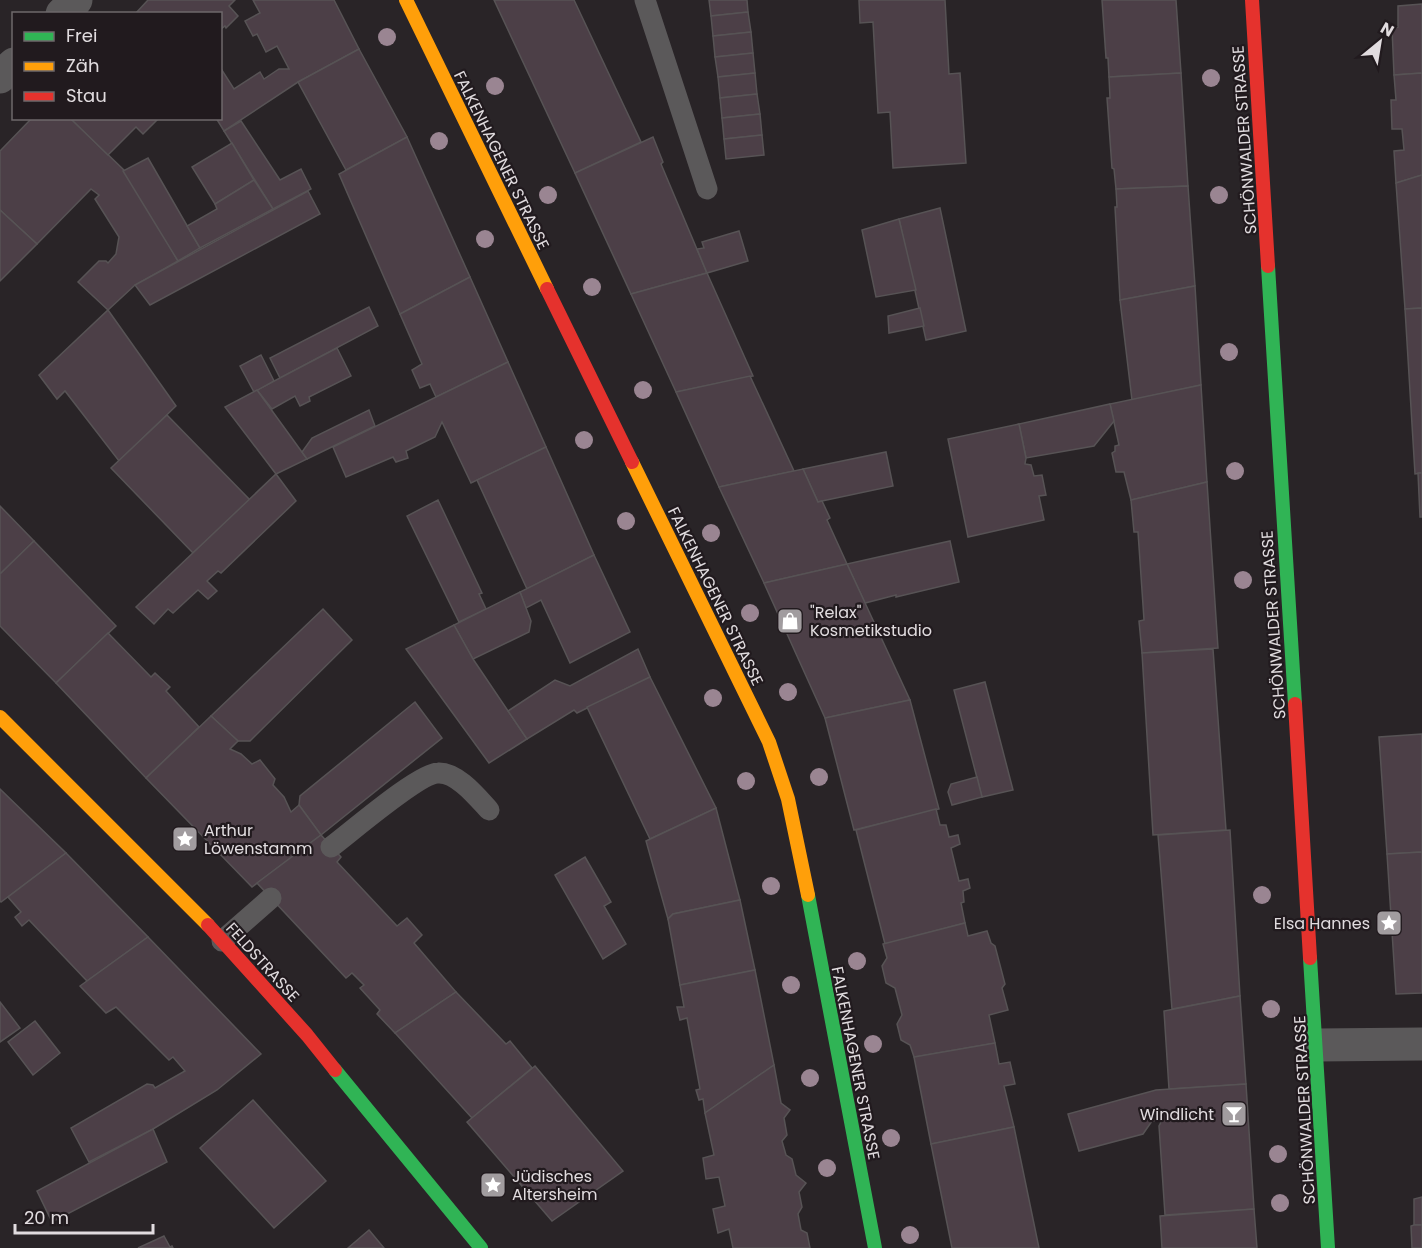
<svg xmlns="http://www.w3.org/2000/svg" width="1422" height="1248" viewBox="0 0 1422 1248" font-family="Poppins,sans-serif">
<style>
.building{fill:#4c3f47;stroke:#575355;stroke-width:1.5}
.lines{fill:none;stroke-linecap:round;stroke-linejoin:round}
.lane{stroke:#5b595a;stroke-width:21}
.street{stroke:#5b595a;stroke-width:33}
.fast{stroke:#30b455;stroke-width:14}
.slow{stroke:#ff9f0a;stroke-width:14}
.jam{stroke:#e5322d;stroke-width:14}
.tree{fill:#9a8592}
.labels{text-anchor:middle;stroke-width:4.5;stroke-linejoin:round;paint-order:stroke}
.street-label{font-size:16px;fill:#e1dcdf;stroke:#211a1e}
.poi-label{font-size:16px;fill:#e1dcdf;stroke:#211a1e;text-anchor:start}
</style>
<rect width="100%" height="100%" fill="#292427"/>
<g class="building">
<path d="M148,0H235L229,6L238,16L226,28L225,26L220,30V14H135Z"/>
<path d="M253,0H334L359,49L298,82L224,131L216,118H220V67L234,89L260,72L264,79L279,69H289L277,46L266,52L257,34L253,36L245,21L260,13Z"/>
<path d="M494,0H574L641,142L575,173Z"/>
<path d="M709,0H747L748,12L711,16Z"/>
<path d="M859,0H945L949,74L960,73L966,163L893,168L890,112L878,113L873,22L860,23Z"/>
<path d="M1102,0H1176L1181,73L1109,77L1108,58H1106Z"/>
<path d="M1422,4V73L1394,75L1392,28L1398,27V6Z"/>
<path d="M748,12L751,32L713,36L711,16Z"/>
<path d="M751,32L753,53L715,57L713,36Z"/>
<path d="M359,49L407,137L346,170L298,82Z"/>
<path d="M753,53L755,73L718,77L715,57Z"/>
<path d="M755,73L757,94L720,98L718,77Z"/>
<path d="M1181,73L1188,186L1116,189L1114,169L1112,168L1107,98H1110L1109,77Z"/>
<path d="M1422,73V175L1396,183L1394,151L1404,150L1402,129H1392L1391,100H1396L1394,75Z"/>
<path d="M757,94L760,114L722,118L720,98Z"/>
<path d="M760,114L762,135L724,139L722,118Z"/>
<path d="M32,118H70L127,173L178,261L135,285L108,310L78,282L99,261H106L108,263L116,254L119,237L95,199L99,195L91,189L37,244L0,210V151Z"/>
<path d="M70,118H155L157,120L143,134L136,127L108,155Z"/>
<path d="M241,121L280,180L301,169L311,189L273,209L224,131Z"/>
<path d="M762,135L764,155L726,159L724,139Z"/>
<path d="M407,137L470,277L400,314L339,174Z"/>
<path d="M653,137L663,162L661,164L707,273L631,294L575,173Z"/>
<path d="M232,143L254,180L215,204L192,167Z"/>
<path d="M148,158L200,248L178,261L123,171Z"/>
<path d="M1422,175V308L1405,309L1396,183Z"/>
<path d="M254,180L273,209L200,248L187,226L217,209L215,204Z"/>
<path d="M1188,186L1195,286L1120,300L1115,207H1117L1116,189Z"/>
<path d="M308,191L320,214L150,305L135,285Z"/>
<path d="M940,208L966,331L926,340L899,219Z"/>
<path d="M0,210L37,244L0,281Z"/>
<path d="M899,219L916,290L876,297L862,230Z"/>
<path d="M739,231L748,261L707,273L697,249L704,248L702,242Z"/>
<path d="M707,273L753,376L676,392L631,294Z"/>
<path d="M470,277L508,362L436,397L430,384L420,388L412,370L422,364L400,314Z"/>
<path d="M1195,286L1201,385L1132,400L1120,300Z"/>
<path d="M369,307L378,326L280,378L270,358Z"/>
<path d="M920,308L924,326L889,333L888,316Z"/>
<path d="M1422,308V473L1415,474L1405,309Z"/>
<path d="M108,310L176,406L119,461L65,391L57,399L39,375Z"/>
<path d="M337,348L351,376L309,397L310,401L300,406L295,396L272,409L257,390Z"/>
<path d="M261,355L274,381L254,392L240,366Z"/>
<path d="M508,362L546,447L471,483L442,422L435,437L406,451L408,458L396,462L393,457L346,477L333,447Z"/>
<path d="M750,376L794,471L719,487L676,392Z"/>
<path d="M1201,385L1207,482L1131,500L1124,472H1116L1112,453L1115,451V446L1119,445L1110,404Z"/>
<path d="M257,390L307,459L276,474L225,407Z"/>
<path d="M1110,404L1114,421L1094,446L1026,458L1019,424Z"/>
<path d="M369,410L375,426L307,459L302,452L312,438Z"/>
<path d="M167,415L250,500L193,553L111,468Z"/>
<path d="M1019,424L1026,458L1025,464L1031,465L1034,476L1042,475L1046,495L1039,496L1044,520L968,537L948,439Z"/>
<path d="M546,447L594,555L527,589L477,480Z"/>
<path d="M886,452L893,486L822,501L818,502L803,469Z"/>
<path d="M803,469L818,502L822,501L830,518L827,520L847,564L764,583L719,487Z"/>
<path d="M1418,473H1422V517H1420Z"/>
<path d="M276,474L296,501L221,573L218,571L207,581L217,591L208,599L198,590L173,613L168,609L154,624L136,607Z"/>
<path d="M1207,482L1218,648L1142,653L1139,621L1144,620L1138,532H1134L1131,500Z"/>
<path d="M438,500L482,593L479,594L486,609L459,622L407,516Z"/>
<path d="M0,506L34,541L0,574Z"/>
<path d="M34,541L116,626L56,683L0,626V574Z"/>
<path d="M950,541L959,582L896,597V595L865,603L847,564Z"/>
<path d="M594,555L630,632L570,663L541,600L526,608L520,592Z"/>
<path d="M847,564L910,700L825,718L764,583Z"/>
<path d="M520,592L531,621L529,632L473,659L454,625Z"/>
<path d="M323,609L352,640L250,741H238L211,716Z"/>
<path d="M454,625L473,659L527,739L489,763L406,649Z"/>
<path d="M108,633L151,677L155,673L170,687L166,691L199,727L146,778L56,683Z"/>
<path d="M638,649L650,677L577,713L574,710L527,739L508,711L555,680L570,686Z"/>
<path d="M1213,649L1226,830L1153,835L1142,653Z"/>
<path d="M650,677L716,808L650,839L587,707Z"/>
<path d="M985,682L1013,790L982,797L954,690Z"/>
<path d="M910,700L939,809L854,830L825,718Z"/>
<path d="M415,702L442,738L321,835L299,805L300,796Z"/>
<path d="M211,716L238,741L230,749L241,754L252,764L260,760L275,779L273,785L284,797L291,812L299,805L321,835L252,887L146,778Z"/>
<path d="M1422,734V852L1387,854L1379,737Z"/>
<path d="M977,777L982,797L952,805L948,792L951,784Z"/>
<path d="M0,789L66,853L1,902L0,901Z"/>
<path d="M716,808L740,900L673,914L668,919L646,841Z"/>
<path d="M936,809L940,825H946L949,837L958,835L960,844L951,848L959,881L968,879L970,888L963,891L964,902L961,903L965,923L885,944L856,830Z"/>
<path d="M1230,830L1240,996L1172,1009L1158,835Z"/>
<path d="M321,835L341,857L337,862L397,926L407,918L422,935L414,943L456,992L395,1033L377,1014L380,1010L360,988L364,985L352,973L346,978L257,883Z"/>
<path d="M1422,852V993L1396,994L1387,854Z"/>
<path d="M66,853L148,937L87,981L29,920L22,926L15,917L21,912L8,897Z"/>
<path d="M585,857L611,902L604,906L626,944L603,959L555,875Z"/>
<path d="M740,900L755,970L680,985L668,919L673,914Z"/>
<path d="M965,923L968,936L987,931L991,943L995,946L1005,984L1002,988L1008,1010L989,1015L995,1043L914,1057L910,1045L901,1040L897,1024L902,1015L895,988L886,983L882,966L887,958L883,944Z"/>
<path d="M148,937L261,1054L217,1090L153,1129L89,1162L71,1128L147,1084L153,1085L155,1088L185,1071L173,1057L169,1060L116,1007L106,1013L80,986Z"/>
<path d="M755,970L774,1065L705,1113L703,1099L699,1100L696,1090L700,1089L687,1018L680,1020L677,1007H684L680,985Z"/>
<path d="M456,992L506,1044L510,1041L532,1068L472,1118L395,1033Z"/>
<path d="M1240,996L1246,1084L1169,1089L1164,1011Z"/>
<path d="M0,1002L20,1028L0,1042Z"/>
<path d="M35,1021L60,1053L33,1075L8,1042Z"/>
<path d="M995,1043L999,1064L1010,1062L1015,1084L1004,1086L1014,1127L931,1144L914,1057Z"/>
<path d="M774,1065L781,1103L790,1110L784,1118L787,1135L782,1141L786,1155L792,1159L796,1175L806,1183L799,1192L802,1207L798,1214L801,1230L807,1233L810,1248H733L729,1229L718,1233L713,1209L725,1206L719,1177L706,1179L703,1158L714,1155L705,1113Z"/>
<path d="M535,1066L623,1171L552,1221L467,1122Z"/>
<path d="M1246,1084L1254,1209L1165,1215L1159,1126L1162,1120L1152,1121L1143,1134L1079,1151L1068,1114L1156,1090Z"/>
<path d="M253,1100L326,1181L274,1228L200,1148Z"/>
<path d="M1014,1127L1039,1248H952L931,1144Z"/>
<path d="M153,1129L167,1162L52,1222L37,1191Z"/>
<path d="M1422,1197V1225H1414V1199Z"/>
<path d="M1254,1209L1257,1248H1162L1160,1216Z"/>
<path d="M1414,1225H1422V1248H1412L1411,1226Z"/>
<path d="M369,1230L384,1248H348Z"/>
<path d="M164,1236L170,1247L172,1246L173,1248H138Z"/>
</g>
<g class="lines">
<g class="lane">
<path d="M645,0L707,189"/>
<path d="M331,847C350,833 419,773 438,773C457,772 477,797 489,810"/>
<path d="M222,941L271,898"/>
</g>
<g class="street">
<path d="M62,14L76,0"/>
<path d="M0,77L14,64"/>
<path d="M1317,1045L1422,1044"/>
</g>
<g class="fast">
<path d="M1268,266L1295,704"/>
<path d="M808,895L875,1248"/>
<path d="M1310,958L1328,1248"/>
<path d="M335,1070L481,1248"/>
</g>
<g class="slow">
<path d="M406,0L547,289"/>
<path d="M632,462L769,742L788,799L808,895"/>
<path d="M0,717L208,925"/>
</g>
<g class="jam">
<path d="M1252,0L1268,266"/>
<path d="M547,289L632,462"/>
<path d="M1295,704L1310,958"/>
<path d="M208,925L307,1035L335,1070"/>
</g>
</g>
<g class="tree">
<circle cx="387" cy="37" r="9"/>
<circle cx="1211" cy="78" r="9"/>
<circle cx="495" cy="86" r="9"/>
<circle cx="439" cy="141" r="9"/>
<circle cx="548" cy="195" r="9"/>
<circle cx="1219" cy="195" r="9"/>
<circle cx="485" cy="239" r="9"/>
<circle cx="592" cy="287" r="9"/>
<circle cx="1229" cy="352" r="9"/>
<circle cx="643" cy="390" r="9"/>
<circle cx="584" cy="440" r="9"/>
<circle cx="1235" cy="471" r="9"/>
<circle cx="626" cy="521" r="9"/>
<circle cx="711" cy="533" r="9"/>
<circle cx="1243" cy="580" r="9"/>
<circle cx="750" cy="613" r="9"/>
<circle cx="788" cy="692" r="9"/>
<circle cx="713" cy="698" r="9"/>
<circle cx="819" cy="777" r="9"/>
<circle cx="746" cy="781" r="9"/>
<circle cx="771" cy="886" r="9"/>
<circle cx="1262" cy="895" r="9"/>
<circle cx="857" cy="961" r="9"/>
<circle cx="791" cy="985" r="9"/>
<circle cx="1271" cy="1009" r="9"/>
<circle cx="873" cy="1044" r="9"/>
<circle cx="810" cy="1078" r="9"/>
<circle cx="891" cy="1138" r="9"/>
<circle cx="1278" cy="1154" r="9"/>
<circle cx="827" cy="1168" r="9"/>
<circle cx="1280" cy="1203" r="9"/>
<circle cx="910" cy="1235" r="9"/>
</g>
<defs>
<symbol id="shop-square" viewBox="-11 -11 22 22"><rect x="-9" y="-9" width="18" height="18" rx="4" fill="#a19c9f" stroke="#211a1e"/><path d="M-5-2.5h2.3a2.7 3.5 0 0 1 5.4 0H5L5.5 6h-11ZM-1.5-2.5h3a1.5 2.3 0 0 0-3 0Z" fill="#fff"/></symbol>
<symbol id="sight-square" viewBox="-11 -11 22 22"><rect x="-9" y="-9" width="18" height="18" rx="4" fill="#a19c9f" stroke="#211a1e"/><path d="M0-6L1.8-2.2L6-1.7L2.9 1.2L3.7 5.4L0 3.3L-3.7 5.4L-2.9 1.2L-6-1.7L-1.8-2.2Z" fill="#fff"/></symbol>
<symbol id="bar-square" viewBox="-11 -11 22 22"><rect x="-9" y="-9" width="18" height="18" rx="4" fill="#a19c9f" stroke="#211a1e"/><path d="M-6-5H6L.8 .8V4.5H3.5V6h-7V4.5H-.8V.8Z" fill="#fff"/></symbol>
</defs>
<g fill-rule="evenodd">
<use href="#shop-square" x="775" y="606" width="30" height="30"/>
<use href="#sight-square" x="170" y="824" width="30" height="30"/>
<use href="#sight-square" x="1374" y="908" width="30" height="30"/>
<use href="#bar-square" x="1219" y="1099" width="30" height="30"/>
<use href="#sight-square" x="478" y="1170" width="30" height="30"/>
</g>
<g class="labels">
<g class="street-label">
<text transform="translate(1244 140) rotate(-94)" y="6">SCHÖNWALDER STRASSE</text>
<text transform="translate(502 160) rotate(64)" y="6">FALKENHAGENER STRASSE</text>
<text transform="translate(716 596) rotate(64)" y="6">FALKENHAGENER STRASSE</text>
<text transform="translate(1273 625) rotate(-94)" y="6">SCHÖNWALDER STRASSE</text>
<text transform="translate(263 962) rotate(48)" y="6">FELDSTRASSE</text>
<text transform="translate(856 1063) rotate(79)" y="6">FALKENHAGENER STRASSE</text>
<text transform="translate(1304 1110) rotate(-93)" y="6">SCHÖNWALDER STRASSE</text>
</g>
<g class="poi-label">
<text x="810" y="618">"Relax"<tspan x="810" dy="18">Kosmetikstudio</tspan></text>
<text x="204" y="836">Arthur<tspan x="204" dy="18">Löwenstamm</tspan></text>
<text x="1370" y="929" text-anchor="end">Elsa Hannes</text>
<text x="1214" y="1120" text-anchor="end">Windlicht</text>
<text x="512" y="1182">Jüdisches<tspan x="512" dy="18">Altersheim</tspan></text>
</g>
</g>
<rect x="12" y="12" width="210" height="108" fill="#211a1e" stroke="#6e686b" stroke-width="1.5"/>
<rect x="24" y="32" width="30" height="9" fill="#30b455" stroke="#6e686b" stroke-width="1.5"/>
<text x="66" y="42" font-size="18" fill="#e1dcdf">Frei</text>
<rect x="24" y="62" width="30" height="9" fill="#ff9f0a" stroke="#6e686b" stroke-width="1.5"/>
<text x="66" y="72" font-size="18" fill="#e1dcdf">Zäh</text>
<rect x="24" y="92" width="30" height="9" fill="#e5322d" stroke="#6e686b" stroke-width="1.5"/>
<text x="66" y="102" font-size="18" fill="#e1dcdf">Stau</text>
<g transform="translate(1380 42) rotate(30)" stroke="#211a1e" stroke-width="4.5" paint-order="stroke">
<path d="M0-4.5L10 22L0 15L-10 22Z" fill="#e1dcdf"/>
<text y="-9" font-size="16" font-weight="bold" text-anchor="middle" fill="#e1dcdf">N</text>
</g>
<path d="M15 1224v9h138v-9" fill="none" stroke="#e1dcdf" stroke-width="3"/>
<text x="24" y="1224" font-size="18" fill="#e1dcdf" stroke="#211a1e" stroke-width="4.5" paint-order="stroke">20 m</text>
</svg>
